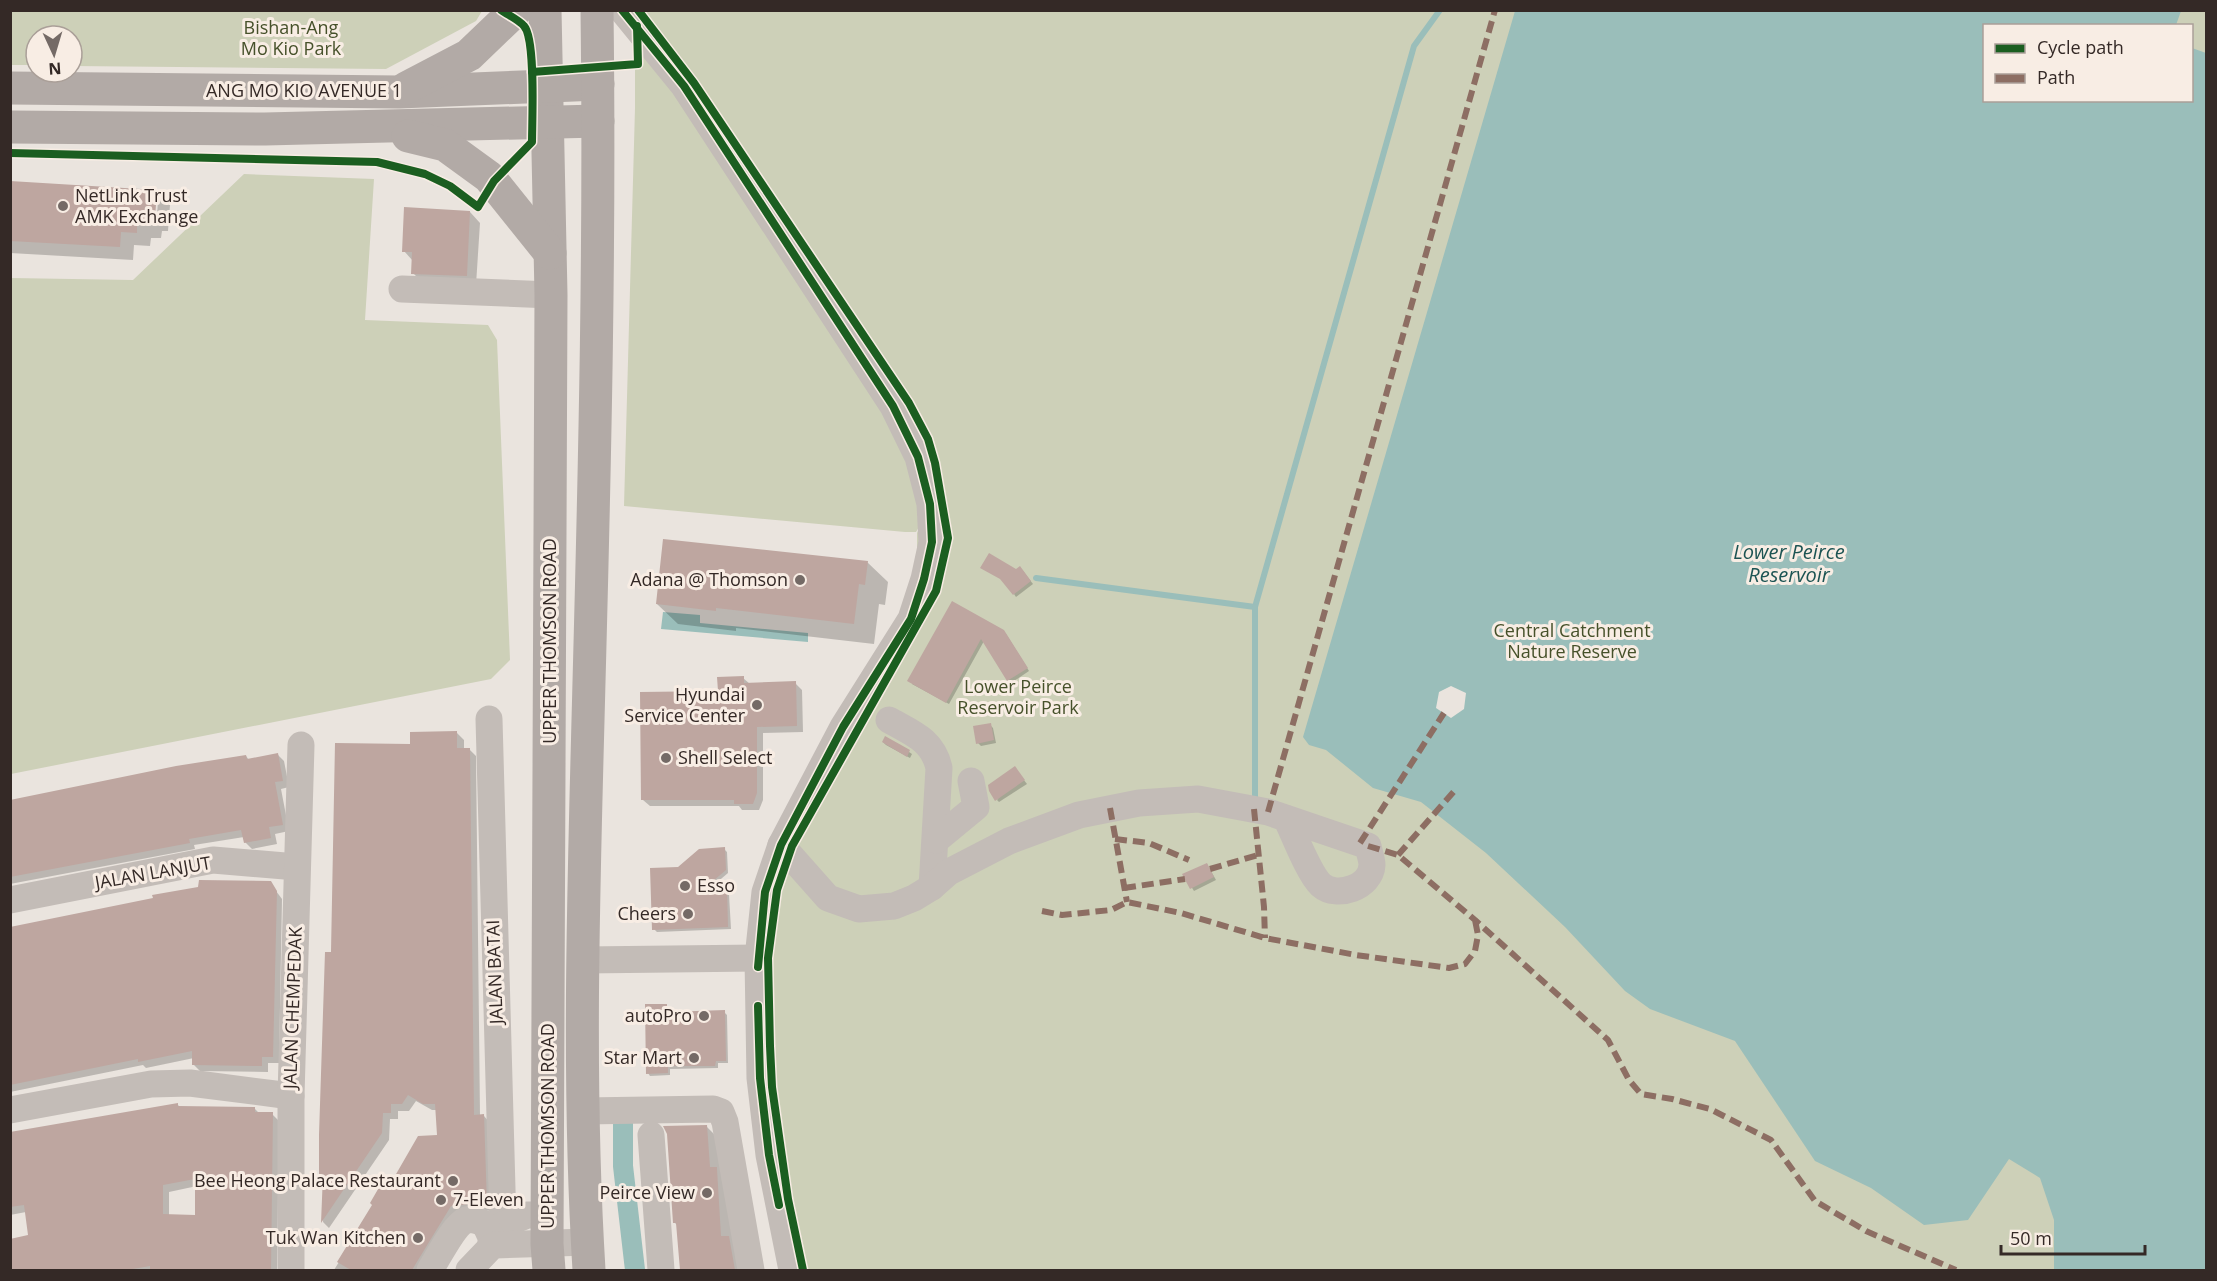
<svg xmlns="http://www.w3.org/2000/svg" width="2217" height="1281" viewBox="0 0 2217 1281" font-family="'Open Sans',sans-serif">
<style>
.green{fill:#cdd0b8;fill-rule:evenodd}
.water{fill:#9abeba}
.pier{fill:#eae4de}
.shadow{fill:#0003;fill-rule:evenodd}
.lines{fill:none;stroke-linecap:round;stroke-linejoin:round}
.stream{stroke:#9abeba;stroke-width:6}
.canal{stroke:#9abeba;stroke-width:20}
.building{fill:#bea6a0;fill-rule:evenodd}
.minor{stroke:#c3bcb7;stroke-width:27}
.major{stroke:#b2aaa6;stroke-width:33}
.quiet{stroke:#8d6e63;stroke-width:6;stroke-dasharray:12 6;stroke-linecap:butt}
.cycleway-casing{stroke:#f8ede4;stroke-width:11}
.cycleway{stroke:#1b5e20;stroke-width:8}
.poi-dot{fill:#746a66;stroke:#f8ede4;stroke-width:2}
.labels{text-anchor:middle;stroke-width:6;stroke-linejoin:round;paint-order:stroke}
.park-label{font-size:18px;fill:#46512a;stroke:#f8ede4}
.street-label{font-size:18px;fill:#342926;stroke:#f8ede4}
.poi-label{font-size:18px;fill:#342926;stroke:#f8ede4;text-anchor:end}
.water-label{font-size:20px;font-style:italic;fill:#1c5453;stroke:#f8ede4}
</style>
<rect width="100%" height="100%" fill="#eae4de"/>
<g class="green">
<path d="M11,10H482V11L476,21L386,69L72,66V36H36V65H11Z"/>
<path d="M635,11H2206V1270H804L779,1143L772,1059L768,899L908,611L917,566V533L922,522L916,532H905L624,506L635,108ZM1984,26H2192V100H1984Z"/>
<path d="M244,174L374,179L365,320L488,325L497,340L510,660L491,679L11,774V278L133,280Z"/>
</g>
<g class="water">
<path d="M1515,11H2181L2176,25L1984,26V100H2192V48L2206,53V1270H2054V1220L2040,1178L2009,1159L1968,1220L1924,1225L1871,1188L1815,1161L1735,1041L1650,1009L1625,991L1565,927L1486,853L1421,802L1373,788L1326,750L1309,745L1303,737Z"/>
<path d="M663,612L700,615V623L808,633V642L661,629Z"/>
</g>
<path class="pier" d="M1451,686L1466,693L1464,709L1451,718L1436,708L1439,692Z"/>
<g class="shadow">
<path d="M10,182L156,191L170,205L168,231H162L161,238H151L150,246L134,245L133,260L10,253ZM155,202H158L156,226H153Z"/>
<path d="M470,212L480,223L476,285L423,283L413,273V261L404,251Z"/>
<path d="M867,562L888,582L885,605L879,604L874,644L736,628V631L678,624L657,604Z"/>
<path d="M1017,571H1023L1033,584L1016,597L1014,594Z"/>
<path d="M953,603L1006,634L1029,671L1011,683L984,641L949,704L912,684Z"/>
<path d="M743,678L750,684L795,683L802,690L803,732L763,733V800L759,810H742L739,806H650L643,800L719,692Z"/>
<path d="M990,725L993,728L996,743L981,746L978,743Z"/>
<path d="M457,733L464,740V750L469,749L476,756L480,1116H484L490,1123L493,1211L478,1210L422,1270H334L374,1205L438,1137L437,1110H432L416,1101L409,1111H398V1119H390L389,1140L329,1228L323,1222L324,1177L320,1173L332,953L412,745Z"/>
<path d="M886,738L909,752L912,754L910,758L886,745L883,742Z"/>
<path d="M278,755L284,761L289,787L281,789L289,831L275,834L277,844L252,849L245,842L244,837L194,845L195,849L10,884V802L246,756L249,760Z"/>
<path d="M1017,771L1027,784L999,802L997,800Z"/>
<path d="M724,849L727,852L728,873L715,884L729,894L731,929L657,932L654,929L679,868Z"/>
<path d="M1207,864L1216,880L1194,891L1184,875Z"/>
<path d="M270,883L282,899L279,1063H268V1072L200,1071L194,1065V1058L146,1068L143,1065L10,1092V928Z"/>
<path d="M666,1005L669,1008V1013L724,1012L727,1015L728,1063H718V1068L670,1069V1075L650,1076L648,1073Z"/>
<path d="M177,1104L180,1107L255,1109L260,1114H272L279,1121L277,1270H10V1240L30,1236L26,1212L10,1215V1133ZM197,1186L196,1216H169V1192Z"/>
<path d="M706,1126L720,1140L745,1270H681L678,1226L675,1223Z"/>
</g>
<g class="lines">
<g class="stream">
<path d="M1036,578L1255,607L1414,46L1440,10"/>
<path d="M1255,798V607"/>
</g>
<path class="canal" d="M623,1117V1166L635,1270"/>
</g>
<g class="building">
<path d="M10,181L157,190L155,218H148V225H137V233L121,232L120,247L10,241Z"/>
<path d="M404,207L470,211L467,276L411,274L412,252H402Z"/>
<path d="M663,539L868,561L865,585L859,584L854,624L716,608V611L656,604Z"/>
<path d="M989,553L1016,569L1020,566L1031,581L1013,595L1000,579L980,568Z"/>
<path d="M952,601L1004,630L1028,668L1007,681L981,639L946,703L907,681Z"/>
<path d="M744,676V683L796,681L797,726L757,727V793L753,804H734V800H641L640,692L718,691L717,677Z"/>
<path d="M991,723L994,740L976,744L973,726Z"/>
<path d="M457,731V748H470L474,1115L484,1114L487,1205L470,1204L451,1206L412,1270H351L337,1262L372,1205L370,1203L381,1184L388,1188L418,1136L437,1135L435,1104H423L408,1095L402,1104H391V1113H383L382,1133L321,1223L323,1174H319V1135L325,952H331L335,743L410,744V732Z"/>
<path d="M885,736L910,750L907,757L882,742Z"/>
<path d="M278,753L283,781L275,782L283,825L269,827L271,838L244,843L241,830L189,839L190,843L10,877V800L176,766L246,755L247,759Z"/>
<path d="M1015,766L1025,780L995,801L989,791L988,785Z"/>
<path d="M725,847L726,870L713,881L727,890L728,927L652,930L650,868L678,867L699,849Z"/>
<path d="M1207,863L1214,877L1190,889L1182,874Z"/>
<path d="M199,880L271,881L277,891L273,1057H262V1066L192,1065V1051L138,1062V1059L10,1085V927L153,898L152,895L198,887Z"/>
<path d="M645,1004H667V1012L725,1010L726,1061H716L715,1066H668V1073L646,1074Z"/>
<path d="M178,1103V1106L253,1107H255V1112H273L271,1270H150V1266L127,1270H10V1239L28,1235L24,1205L10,1207V1132ZM195,1179V1215L163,1214V1185Z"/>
<path d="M707,1125L710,1167H717V1169L721,1236H729L735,1270H680L676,1223H673L667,1134L663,1126Z"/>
</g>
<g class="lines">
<g class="minor">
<path d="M622,10L684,86L893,406L918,457L930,504L932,542L924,579L911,619L843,727L781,845L765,892L758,958L760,1078L769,1155L792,1270"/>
<path d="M402,289L551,295"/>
<path d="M489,719L503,1225L501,1244"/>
<path d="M889,720C912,733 933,740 939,768L932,887"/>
<path d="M936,840L976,807L971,781"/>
<path d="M781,845L828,898L859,909L894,906L914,898L932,887L949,872L1009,841L1079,815L1139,803L1198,799L1268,812L1368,846C1369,852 1372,859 1372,865C1371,887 1337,899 1321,885C1309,874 1294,834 1286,818"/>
<path d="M10,900L213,860L297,867"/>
<path d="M584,960L758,958"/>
<path d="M10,1110L151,1084L190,1083L291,1096"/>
<path d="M584,1111L713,1109L721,1112L725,1122L751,1270"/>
<path d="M651,1135L661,1270"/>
<path d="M503,1225L527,1215H548"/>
<path d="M291,1270V1096L301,745"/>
<path d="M430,1270C438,1258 454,1225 466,1220C473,1218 479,1221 485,1224L491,1237V1247"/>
<path d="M469,1270L491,1247L495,1245L588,1242"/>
</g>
<g class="major">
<path d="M545,10L551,295L547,1244L549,1270"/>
<path d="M10,88L399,92L598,84"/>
<path d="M406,88L469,55L516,10"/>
<path d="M10,127L265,129L598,121"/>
<path d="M408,136L445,145L489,177L550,253"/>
<path d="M589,1270C577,1075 584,878 589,682C595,458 600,234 597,10"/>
</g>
<g class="quiet">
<path d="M1110,808L1127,902"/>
<path d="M1254,809L1264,907L1265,938"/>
<path d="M1268,812L1495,10"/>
<path d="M1115,839L1149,843L1189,860"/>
<path d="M1360,843L1444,713"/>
<path d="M1368,846L1398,855L1475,920L1608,1040L1629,1080L1641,1094L1672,1099L1710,1109L1771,1140L1815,1201L1866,1231L1956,1270"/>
<path d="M1398,855L1456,789"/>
<path d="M1210,869L1258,855"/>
<path d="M1124,888L1185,879"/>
<path d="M1042,911L1062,915L1111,910L1127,902L1181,913L1265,938L1356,955L1449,968L1465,964L1475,951L1478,935L1475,920"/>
</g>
<defs>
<g id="cycleway">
<path d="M622,10L684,86L893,406L918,457L930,504L932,542L924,579L911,619L843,727L781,845L765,892L758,967"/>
<path d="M638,10L694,83L909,403L928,439L935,463L948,538L936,591L792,846L777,890L768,958L770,1046L772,1087L788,1199L803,1270"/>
<path d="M532,72L638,64L637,26"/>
<path d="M10,153L377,162L425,174L450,186L478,207L494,181L532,142C532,122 536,39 524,26C519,20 508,15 501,10"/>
<path d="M758,1006L760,1078L769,1155L779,1205"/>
</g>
</defs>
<use href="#cycleway" class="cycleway-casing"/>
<use href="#cycleway" class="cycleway"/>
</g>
<g class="poi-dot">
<circle cx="63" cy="206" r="6"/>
<circle cx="800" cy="580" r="6"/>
<circle cx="757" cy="705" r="6"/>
<circle cx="666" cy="758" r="6"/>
<circle cx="685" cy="886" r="6"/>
<circle cx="688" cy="914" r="6"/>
<circle cx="704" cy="1016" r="6"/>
<circle cx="694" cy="1058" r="6"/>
<circle cx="453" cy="1181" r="6"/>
<circle cx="707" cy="1193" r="6"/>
<circle cx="441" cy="1200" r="6"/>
<circle cx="418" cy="1238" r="6"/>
</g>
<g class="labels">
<g class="park-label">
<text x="291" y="34">Bishan-Ang<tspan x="291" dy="21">Mo Kio Park</tspan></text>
<text x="1572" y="637">Central Catchment<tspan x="1572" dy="21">Nature Reserve</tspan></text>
<text x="1018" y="693">Lower Peirce<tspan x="1018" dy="21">Reservoir Park</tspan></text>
</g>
<g class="street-label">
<text x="304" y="97">ANG MO KIO AVENUE 1</text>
<text transform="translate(550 641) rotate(-90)" y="6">UPPER THOMSON ROAD</text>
<text transform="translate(153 873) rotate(-10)" y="6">JALAN LANJUT</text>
<text transform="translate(495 972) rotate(-92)" y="6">JALAN BATAI</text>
<text transform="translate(293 1008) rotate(-88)" y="6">JALAN CHEMPEDAK</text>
<text transform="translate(548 1126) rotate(-90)" y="6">UPPER THOMSON ROAD</text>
</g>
<g class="poi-label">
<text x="75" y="202" text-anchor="start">NetLink Trust<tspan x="75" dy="21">AMK Exchange</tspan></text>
<text x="788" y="586">Adana @ Thomson</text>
<text x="745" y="701">Hyundai<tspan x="745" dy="21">Service Center</tspan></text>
<text x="678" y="764" text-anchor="start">Shell Select</text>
<text x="697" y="892" text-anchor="start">Esso</text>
<text x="676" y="920">Cheers</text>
<text x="692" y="1022">autoPro</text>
<text x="682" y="1064">Star Mart</text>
<text x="441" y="1187">Bee Heong Palace Restaurant</text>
<text x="695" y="1199">Peirce View</text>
<text x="453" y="1206" text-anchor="start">7-Eleven</text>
<text x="406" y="1244">Tuk Wan Kitchen</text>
</g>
<g class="water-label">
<text x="1789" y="559">Lower Peirce<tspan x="1789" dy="23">Reservoir</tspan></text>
</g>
</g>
<rect width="2217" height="1281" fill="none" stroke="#342926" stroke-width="24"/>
<rect x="1983" y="24" width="210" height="78" fill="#f8ede4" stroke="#aa9f98" stroke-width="1.5"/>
<rect x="1995" y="44" width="30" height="9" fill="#1b5e20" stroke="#aa9f98" stroke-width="1.5"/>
<text x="2037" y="54" font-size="18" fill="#342926">Cycle path</text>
<rect x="1995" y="74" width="30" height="9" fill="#8d6e63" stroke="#aa9f98" stroke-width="1.5"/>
<text x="2037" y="84" font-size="18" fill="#342926">Path</text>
<g transform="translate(54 54) rotate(176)"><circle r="28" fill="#f8ede4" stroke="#aa9f98" stroke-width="1.5"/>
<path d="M0-4.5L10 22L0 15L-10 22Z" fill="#746a66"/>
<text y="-9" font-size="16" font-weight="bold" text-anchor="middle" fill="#342926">N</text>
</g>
<path d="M2001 1245v9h144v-9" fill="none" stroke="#342926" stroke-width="3"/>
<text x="2010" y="1245" font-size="18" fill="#342926" stroke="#f8ede4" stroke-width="4.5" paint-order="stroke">50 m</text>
</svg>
